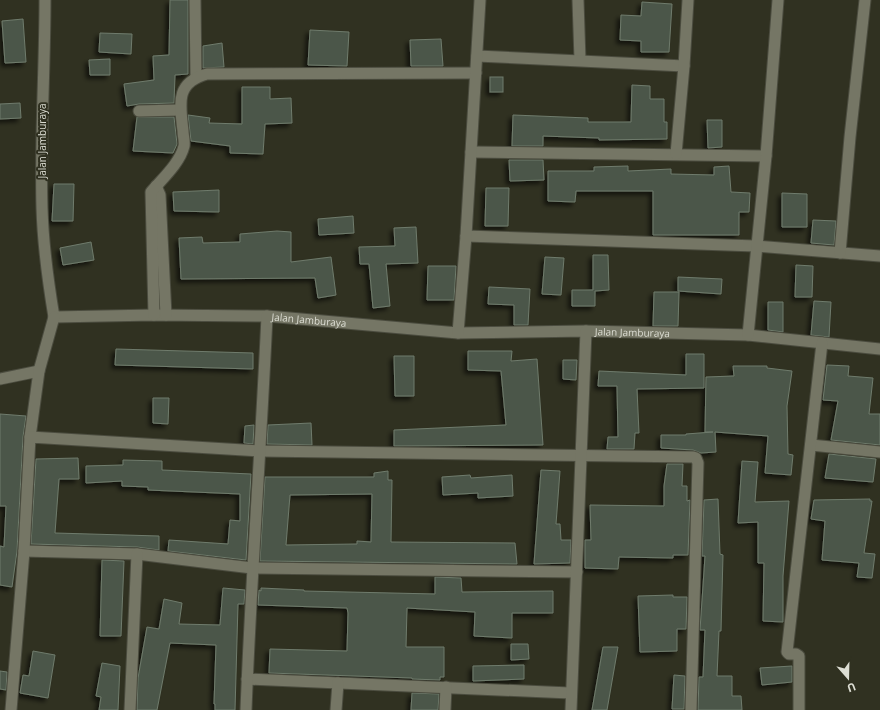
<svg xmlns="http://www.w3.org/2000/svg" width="880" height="710" viewBox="0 0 880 710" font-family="'Open Sans',sans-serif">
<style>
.building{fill:#4b5749;stroke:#6f7b6c;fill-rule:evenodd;filter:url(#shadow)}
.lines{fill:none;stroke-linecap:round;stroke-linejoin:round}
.minor-casing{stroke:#4b4c3f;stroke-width:13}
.minor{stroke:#757665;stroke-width:11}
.labels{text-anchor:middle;stroke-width:4;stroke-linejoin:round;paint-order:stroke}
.street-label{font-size:10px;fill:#ddded4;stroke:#303121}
</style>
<defs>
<filter id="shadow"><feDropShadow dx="-3.5" dy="3.5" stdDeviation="2" flood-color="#0009"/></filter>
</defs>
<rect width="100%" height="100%" fill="#303121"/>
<g class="building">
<path d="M170,0H188V74L175,75L174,103L139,104L127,106L124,84L154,80L153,56L169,55Z"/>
<path d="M642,2L672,4L669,52H641V41L620,40L621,15L641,16Z"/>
<path d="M23,19L26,62L5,63L2,21Z"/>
<path d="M310,30L349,32L347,66L308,65Z"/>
<path d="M100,33L132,34L131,54L99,52Z"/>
<path d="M441,39L443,66H411L410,40Z"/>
<path d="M222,43L224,67L203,68V46Z"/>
<path d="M110,59V75H90L89,60Z"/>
<rect x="490" y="77" width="13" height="15"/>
<path d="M632,85L650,86V99H664V122H667V139L599,140V138L543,136V146H512L513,115L588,118V122H631Z"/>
<path d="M242,87H270V99L291,98L292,123L265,124L263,154L230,153V146L191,141L188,115L210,118L209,123L242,124Z"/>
<path d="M20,103L21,118L0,119V104Z"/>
<path d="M137,117H174L177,144L173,153L133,151Z"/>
<path d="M707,120H722V147L708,148Z"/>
<path d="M509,160H543L544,180L510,181Z"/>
<path d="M628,166V171L671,169V174L714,175V167L729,166L731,192L750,193L749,212H739V235H653V191H576L575,202L548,201V171H594V167Z"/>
<path d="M54,184H74L73,221H52Z"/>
<path d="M486,188H509L508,226H485Z"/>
<path d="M219,190V212L174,211L173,192Z"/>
<path d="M782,193L807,194V227H782Z"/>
<path d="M353,216L354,233L319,235L318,219Z"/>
<path d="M813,220L836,221L834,245L811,243Z"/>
<path d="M416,227L418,263L386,264L390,306L373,308L369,264H360L359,247L395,246L394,228Z"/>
<path d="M277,231L291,232V262L331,257L336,295L318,298L315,278L181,279L179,238L202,237L203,243L240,242V234Z"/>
<path d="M91,242L94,260L63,265L60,248Z"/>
<path d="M593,255H608L609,290L595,291V306H572V290H593Z"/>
<path d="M545,257L564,258L561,295L542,294Z"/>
<path d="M796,265L813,266L812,297H795Z"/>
<path d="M428,266H456L454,300H427Z"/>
<path d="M678,277L722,279L721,294L678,291Z"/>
<path d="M489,287L530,289L528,325H514V305L488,304Z"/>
<path d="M654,292H679L678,326H653Z"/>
<path d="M814,301L831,302L829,337L811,335Z"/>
<path d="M768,302H783V332L768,330Z"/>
<path d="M116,349L253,353V369L115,365Z"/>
<path d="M468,351H512L511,361L537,359L543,445L394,446V430L506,425L501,371L468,370Z"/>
<path d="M686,354H704V388L637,389L639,433H635L634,449H607L608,437H618L617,386H598L599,371L686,375Z"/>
<path d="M394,356H414V396H395Z"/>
<path d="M563,360H577L576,380L563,379Z"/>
<path d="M827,365L849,366L848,376L873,378L869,414H880V445L831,440L838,401L823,400Z"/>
<path d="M733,366H767V368L792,371L787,406L788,454L793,455L791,475L765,473L768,436L715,432L716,452L701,453L693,450L661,448V435H686V434L713,432H705L706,377L734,376Z"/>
<path d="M153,398H169L168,424L153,423Z"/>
<path d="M0,414L26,416L23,437L17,551L12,587L0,585V546L4,547L6,506H0Z"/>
<path d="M311,423L312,445L267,444L268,425Z"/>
<path d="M254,425L253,444L244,443L245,426Z"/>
<path d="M829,454L876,459L873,482L825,478Z"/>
<path d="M78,458L79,479H59L55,533L159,536V550L137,547L31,544L36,459Z"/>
<path d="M123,460L162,461V470L251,474L246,560L168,551L169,540L228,544L230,520L240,521V494L148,490V487L122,486V481L86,483V466L123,465Z"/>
<path d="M742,461L758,462L755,502L789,501L783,576V622L763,621L764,563H758V522L738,523Z"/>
<path d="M667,464H683L682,486H687V501L690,500L688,555H673V558L619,557L618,569L585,568V540H591L590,505L664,506V486Z"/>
<path d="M541,470L560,471L556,524H560L561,540H571L570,563L534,564Z"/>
<path d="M388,471V480H392L391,542L515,543L517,564L260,561L265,477H374V473ZM372,494L371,542L357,541V544L286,545L290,495Z"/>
<path d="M470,475L471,478L512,475L513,496L478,498V493L443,495L442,477Z"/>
<path d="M718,499L720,554L723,555L721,631H719L717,676H732V696H741L742,710H698L699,677H703L705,630H700L705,556H702L704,500Z"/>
<path d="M870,499V501H872L864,553L875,554L872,578L857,577L859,563L822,560L825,521L811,519L814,500Z"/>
<path d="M102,560L124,561L121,636H100Z"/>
<path d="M435,577L461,578L462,592L553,591V613H512V638L474,636L475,612L407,608L406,647H444V677H440V680L412,679V678L269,673L270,649L347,651L348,613L347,608L258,605L259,590L261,591V588L304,590V591L435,594Z"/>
<path d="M223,588L245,590L244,604H238L235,710H215V704H214L216,645L170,643L157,710H137L138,678L147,627L159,629L164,599L182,603L179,624L220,625Z"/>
<path d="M673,595V597H687L686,629H677V651L640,652L638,596Z"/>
<path d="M511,644H528L529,659L511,660Z"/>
<path d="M603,647H618L607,710H592Z"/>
<path d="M33,651L55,655L48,698L20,693L23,675L29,676Z"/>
<path d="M102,663L120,666L118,710H99L101,697L96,696Z"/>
<path d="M524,665V679L473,681V666Z"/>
<path d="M792,666V682L762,685L760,668Z"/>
<path d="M0,671L7,672L6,690L0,689Z"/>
<path d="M674,675L685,676L684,709H672Z"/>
<path d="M412,693L439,694L438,710H411Z"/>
</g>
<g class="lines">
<defs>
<g id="minor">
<path id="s1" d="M45,0C45,69 40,138 42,208C43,244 48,281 54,317L154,315L267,316L458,333L586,331L748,335L880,349"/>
<path d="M195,0L196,77"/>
<path d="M578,0L580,60"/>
<path d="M477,56L684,66"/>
<path d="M139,111L180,110"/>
<path d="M471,152L766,156"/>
<path d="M676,154L684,66L688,0"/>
<path d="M156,186L160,195L166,315"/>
<path d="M466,236L756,246L880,256"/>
<path d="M840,253L850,137L865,0"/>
<path d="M154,315L151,192C162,179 180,163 184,146C185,142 183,136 183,131C180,103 175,83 207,74L476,73"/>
<path d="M458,333L466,236L480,0"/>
<path d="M748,335L766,156L778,0"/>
<path d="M0,379L39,371"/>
<path d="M30,437L39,371L54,317"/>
<path d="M811,445L880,452"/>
<path d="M24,551L137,554L252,568L577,572"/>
<path d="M247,679L570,693"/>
<path d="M11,710L24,551L30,437L261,451L693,457L696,458L698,463L691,710"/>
<path d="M130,710L137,554"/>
<path d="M246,710C251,579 261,447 267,316"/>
<path d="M336,710L338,683"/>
<path d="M445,710L446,687"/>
<path d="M571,710L586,331"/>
<path d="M799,710V656L796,654H789L787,652L822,343"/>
</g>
</defs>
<use href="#minor" class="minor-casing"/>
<use href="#minor" class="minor"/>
</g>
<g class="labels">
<g class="street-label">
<text transform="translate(42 141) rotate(-90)" y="4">Jalan Jamburaya</text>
<text dy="4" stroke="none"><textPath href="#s1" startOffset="573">Jalan Jamburaya</textPath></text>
<text dy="4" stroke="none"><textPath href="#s1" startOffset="897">Jalan Jamburaya</textPath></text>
</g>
</g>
<g transform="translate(848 678) rotate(160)" stroke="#303121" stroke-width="3" paint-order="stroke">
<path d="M0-3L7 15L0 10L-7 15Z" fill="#ddded4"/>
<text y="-6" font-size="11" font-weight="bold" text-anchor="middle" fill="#ddded4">U</text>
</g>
</svg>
